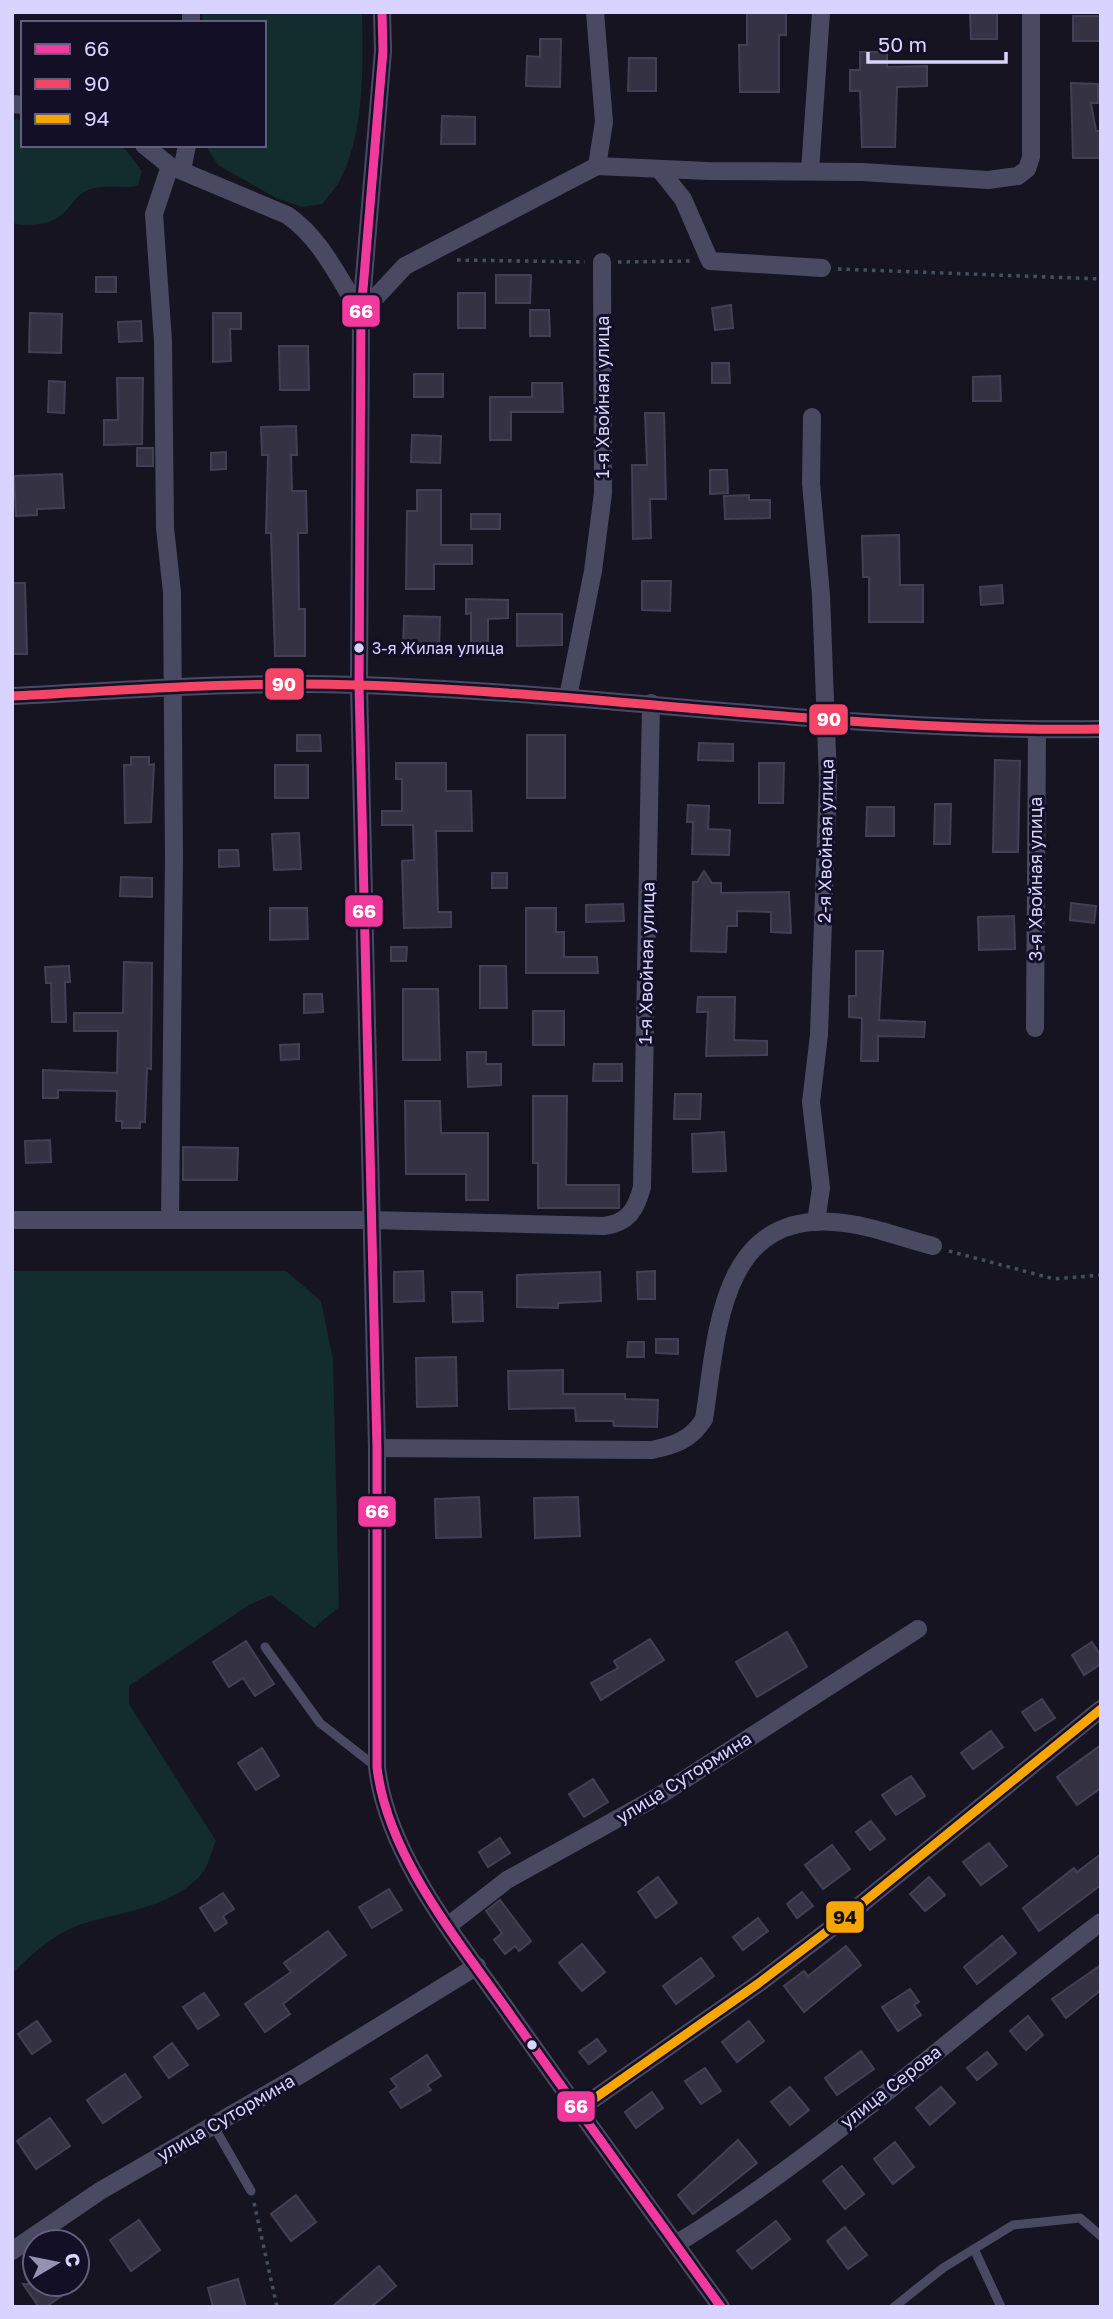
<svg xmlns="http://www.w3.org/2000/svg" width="1113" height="2319" viewBox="0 0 1113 2319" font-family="'Golos Text',sans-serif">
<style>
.green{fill:#132c2d}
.building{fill:#343243;stroke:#433f54;stroke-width:2}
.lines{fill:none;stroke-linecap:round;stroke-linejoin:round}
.path{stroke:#44505f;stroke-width:3.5;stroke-dasharray:3.5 5;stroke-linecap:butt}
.lane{stroke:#4a4962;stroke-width:9}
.street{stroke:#4a4962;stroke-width:18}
.bus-1-casing{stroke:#130f26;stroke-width:14}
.bus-2-casing{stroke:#130f26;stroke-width:14}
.bus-3-casing{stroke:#130f26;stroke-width:14}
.bus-1{stroke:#f13a9d;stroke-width:9}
.bus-2{stroke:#f34667;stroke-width:9}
.bus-3{stroke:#f7a600;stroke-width:9}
.bus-dot{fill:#d9d4ff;stroke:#130f26;stroke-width:2.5}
.labels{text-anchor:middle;stroke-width:6;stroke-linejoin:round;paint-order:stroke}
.bus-label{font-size:16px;fill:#d9d4ff;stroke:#130f26;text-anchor:start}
.street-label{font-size:18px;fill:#d9d4ff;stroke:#130f26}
.line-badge{stroke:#130f26;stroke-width:2.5}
.badge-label{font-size:19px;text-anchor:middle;font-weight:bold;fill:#fff}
.pale-badge-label{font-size:19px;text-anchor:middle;font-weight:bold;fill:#111}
</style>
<rect width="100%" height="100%" fill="#161421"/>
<g class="green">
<path d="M203,12H362C363,63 365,131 341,178C337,187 328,196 322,204L302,207L276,198L218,165L205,145H264V23H202Z"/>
<path d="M12,119L23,120V145H116L125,149L142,171L138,186C121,189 99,183 84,192C74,198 69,210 60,216C49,225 25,227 12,223Z"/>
<path d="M12,1271H286L321,1301L333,1360L339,1607L314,1628L271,1595L249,1605L129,1686V1704L216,1841C212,1850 209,1863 204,1871C177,1907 120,1912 82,1924C57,1932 29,1955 12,1975Z"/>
</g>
<g class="building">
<path d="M747,12H786V35H779V92H740L739,45H747Z"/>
<path d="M970,12H997V39H971Z"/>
<rect x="1073" y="16" width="28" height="25"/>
<path d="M540,39H561L560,87L526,86L527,56L540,57Z"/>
<path d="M860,52H887V67L927,66V86L897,87L895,147H862L860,91H850V70H860Z"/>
<path d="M629,58H656V91H628Z"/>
<path d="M1071,83L1098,84V103H1091L1096,131H1101V158H1073Z"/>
<path d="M442,116L475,117V144H441Z"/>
<path d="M496,275H531L530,303H496Z"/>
<rect x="96" y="277" width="20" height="15"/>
<rect x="458" y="293" width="27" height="35"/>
<path d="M731,305L733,328L715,330L712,308Z"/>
<path d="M530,310H549L550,336H530Z"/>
<path d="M30,313L62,314L61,353L29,352Z"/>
<path d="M213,313H241V329H230L231,361L213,362Z"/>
<path d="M141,321L142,341L119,342L118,322Z"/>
<path d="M279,346H308L309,390H280Z"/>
<path d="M712,363H729L730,383H712Z"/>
<rect x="414" y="374" width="29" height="23"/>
<path d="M1000,376L1001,401H973V377Z"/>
<path d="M117,378H143L142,444L104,445V420H118Z"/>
<path d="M49,381L65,382L64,413L48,412Z"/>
<path d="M532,383H562L563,412H511V440H490V397H532Z"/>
<path d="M645,413H664L666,499H650L651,538L633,539L632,465H647Z"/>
<path d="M296,426L297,455H291L292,491H306L307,533H298L299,609H305V656H275L271,533H266L268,455H262L261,427Z"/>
<path d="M412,435L441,436L440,463L411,462Z"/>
<rect x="137" y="448" width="16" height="18"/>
<path d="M226,452V469L211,470V453Z"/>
<path d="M710,470H727L728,493L710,494Z"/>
<path d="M62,474L64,508L37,509V515L16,516L14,476Z"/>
<path d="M417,490H441V545H472V564H434V589H406L407,511H417Z"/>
<path d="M749,495V500H770V518L725,519L724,496Z"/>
<rect x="471" y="514" width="29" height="15"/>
<path d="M899,535L900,585H923V622H869V577H863L862,536Z"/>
<path d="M642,581H671L670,611L642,610Z"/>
<path d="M12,583H25L27,654H12Z"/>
<path d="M1002,585L1003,603L981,605L980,587Z"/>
<path d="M466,599L508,600V618L488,619V655H471V613L466,614Z"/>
<path d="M517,614H562V645L517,646Z"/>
<path d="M404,616L440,617L439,652L403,651Z"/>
<path d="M297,735H320L321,751H297Z"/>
<rect x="527" y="735" width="38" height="63"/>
<path d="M699,743L733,744V761L698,760Z"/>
<path d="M131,757H149V765L154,764L151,822L125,823L124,765H131Z"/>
<path d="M995,760L1020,761L1018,852H993Z"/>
<path d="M396,763H446V791H471L472,831H436L438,912H451V927L404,928L402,861L414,860L413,825H382V811H402V779H396Z"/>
<path d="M759,763H784L783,803H759Z"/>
<rect x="275" y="765" width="33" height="33"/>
<path d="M935,804H951L950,844H934Z"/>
<path d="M688,805L709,806L708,829L730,830L729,855L692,854L693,822H687Z"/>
<path d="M867,807H894V836H866Z"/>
<path d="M299,833L301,869L274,870L272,834Z"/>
<path d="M219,850H238L239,866L219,867Z"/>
<path d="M704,871L712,883H721V893L789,892L791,933L771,932V912L737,911V926H727L726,952L691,951L693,882H697Z"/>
<rect x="492" y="873" width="15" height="15"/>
<path d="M121,877L152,878V897L120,896Z"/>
<path d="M1071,903L1096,906L1094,923L1070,920Z"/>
<path d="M623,904L624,921L586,922V905Z"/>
<path d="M270,908H307L308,939L270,940Z"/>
<path d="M526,908H556V932H564V957H597L598,973H526Z"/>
<path d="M1014,916L1015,949L979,950L978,917Z"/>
<path d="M391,947H407L406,961H391Z"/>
<path d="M856,951H883L879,1020L925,1022L924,1037L878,1036V1061H861L862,1018L849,1017V996H856Z"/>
<path d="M124,962L152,963L151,1069L147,1068L145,1122H140V1128H122V1121H116L117,1091L58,1090V1098H43V1070L117,1073L118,1031H74V1013H123Z"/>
<path d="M69,966L70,982H65L66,1022H52L51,983H46L45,967Z"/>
<path d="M480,966H506L507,1008H480Z"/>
<path d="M403,989H438L440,1060H403Z"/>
<path d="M304,994H322L323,1012L304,1013Z"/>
<path d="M698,997H735L734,1040L767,1041V1055L706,1056L708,1012H697Z"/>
<rect x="533" y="1011" width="31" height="34"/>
<path d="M299,1044V1059L281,1060L280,1045Z"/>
<path d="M467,1052H486V1064H501V1085L468,1087Z"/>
<path d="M594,1064H622V1081H593Z"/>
<path d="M675,1094H701L700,1119H674Z"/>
<path d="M533,1096H567L566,1185H619V1208H538V1163H533Z"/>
<path d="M405,1101H440L441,1133H488V1200H466V1174H406Z"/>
<path d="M724,1132L726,1171L693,1172L692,1134Z"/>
<path d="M50,1140L51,1162L26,1163L25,1141Z"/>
<path d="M183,1147L238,1148L237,1180H183Z"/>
<path d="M423,1271L424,1301L394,1302V1272Z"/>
<path d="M655,1271V1299H638L637,1272Z"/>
<path d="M600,1272L601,1301L558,1303V1308L517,1307V1275Z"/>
<path d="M452,1292H482L483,1321L453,1322Z"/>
<path d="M656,1339H678V1354L656,1353Z"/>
<path d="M628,1342H644V1357H627Z"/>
<path d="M456,1357L457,1406L417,1407L416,1358Z"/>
<path d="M563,1370V1394H625V1399L658,1400L657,1427L614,1426L613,1421H576L575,1408L509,1409L508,1371Z"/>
<path d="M479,1497L481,1537L436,1538L435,1499Z"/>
<path d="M578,1497L580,1536L535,1538L534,1498Z"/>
<path d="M787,1632L807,1667L757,1697L736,1662Z"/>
<path d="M650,1639L664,1660L601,1700L591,1683L618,1668L614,1661Z"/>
<path d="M246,1641L274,1684L255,1696L243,1678L229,1687L213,1662Z"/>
<path d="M1092,1642L1101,1656V1664L1084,1675L1072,1655Z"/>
<path d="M1042,1699L1055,1718L1035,1731L1022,1712Z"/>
<path d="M991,1731L1003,1747L973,1769L961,1753Z"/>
<path d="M1101,1745V1788L1077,1805L1057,1777Z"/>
<path d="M262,1748L279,1776L256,1790L238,1763Z"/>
<path d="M911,1776L925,1796L896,1815L882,1795Z"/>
<path d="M593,1779L608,1802L584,1817L569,1794Z"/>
<path d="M871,1821L885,1839L870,1850L856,1832Z"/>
<path d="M500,1838L510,1853L488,1867L479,1852Z"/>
<path d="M989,1843L1007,1866L981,1885L963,1862Z"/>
<path d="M832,1845L850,1869L823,1889L805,1865Z"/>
<path d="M1101,1854V1885L1039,1931L1023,1908L1074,1868L1077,1872Z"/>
<path d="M658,1877L677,1903L656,1918L638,1892Z"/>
<path d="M929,1877L945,1895L925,1911L910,1894Z"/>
<path d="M389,1889L402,1910L372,1928L359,1907Z"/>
<path d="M802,1892L813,1906L797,1918L787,1904Z"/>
<path d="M223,1893L234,1909L223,1916L227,1923L215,1931L200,1908Z"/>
<path d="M500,1900L531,1941L519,1951L515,1946L505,1954L494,1940L502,1933L486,1911Z"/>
<path d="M758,1918L768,1931L743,1950L733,1937Z"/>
<path d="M328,1931L346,1955L283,2004L290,2014L265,2032L245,2004L291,1972L284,1963Z"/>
<path d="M1002,1936L1016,1953L977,1984L964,1967Z"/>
<path d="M582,1944L605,1972L582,1991L559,1963Z"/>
<path d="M846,1946L861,1965L804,2012L784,1986L804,1971L808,1976Z"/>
<path d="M701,1958L714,1976L676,2004L663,1986Z"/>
<path d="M1101,1965V1990L1066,2018L1052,1999Z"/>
<path d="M910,1989L919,2002L914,2005L921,2015L898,2031L882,2007Z"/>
<path d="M204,1993L219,2015L198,2029L183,2007Z"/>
<path d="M1028,2016L1043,2035L1026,2050L1010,2031Z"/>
<path d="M37,2021L51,2041L32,2054L18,2034Z"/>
<path d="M749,2021L764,2041L737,2062L722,2042Z"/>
<path d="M597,2039L606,2051L589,2064L579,2052Z"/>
<path d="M172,2043L188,2065L169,2078L154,2057Z"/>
<path d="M861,2051L874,2069L837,2095L825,2078Z"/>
<path d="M987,2052L997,2064L977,2080L967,2068Z"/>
<path d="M427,2055L441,2076L427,2085L431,2090L401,2108L390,2092L397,2087L391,2079Z"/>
<path d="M705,2068L721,2091L701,2104L685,2081Z"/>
<path d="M125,2074L141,2097L103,2123L87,2100Z"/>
<path d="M790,2087L809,2110L790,2125L771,2102Z"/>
<path d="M941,2087L955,2103L930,2125L916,2108Z"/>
<path d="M652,2092L663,2108L636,2128L625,2112Z"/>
<path d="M50,2118L70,2146L36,2169L17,2141Z"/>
<path d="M738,2140L757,2163L693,2214L678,2195Z"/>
<path d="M895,2142L914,2167L893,2184L874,2159Z"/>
<path d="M842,2166L864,2194L845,2209L823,2181Z"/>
<path d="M296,2195L316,2222L291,2241L271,2214Z"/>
<path d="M139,2220L160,2250L131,2271L110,2240Z"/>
<path d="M776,2221L790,2239L752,2269L737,2251Z"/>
<path d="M845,2227L867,2255L848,2269L827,2241Z"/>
<path d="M379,2266L396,2286L371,2307H332Z"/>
<path d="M238,2279L246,2307H213L208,2288Z"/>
<path d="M23,2284H78L46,2307H39Z"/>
</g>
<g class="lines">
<g class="path">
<path d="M457,260L585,262"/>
<path d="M618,262L690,261"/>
<path d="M838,269L1101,279"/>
<path d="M949,1251L1054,1279L1101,1275"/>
<path d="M254,2203L277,2307"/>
</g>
<g class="lane">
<path d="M265,1647L320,1723L375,1766"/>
<path d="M213,2125L251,2191"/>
<path d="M974,2249L1001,2307"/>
<path d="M894,2307L943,2268L1013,2225L1080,2218L1101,2236"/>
</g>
<g class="street">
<path d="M382,12L383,51L361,313L359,685L377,1448V1767C387,1857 461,1944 512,2017C581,2114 651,2210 721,2307"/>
<path d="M595,12L604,122L597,166"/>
<path d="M191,23V12"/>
<path d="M12,104L23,105"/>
<path d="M144,145L170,166L287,215C321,238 339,279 361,313L405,266L597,166L708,171L862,172L988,180L1018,176L1027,169L1031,157V12"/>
<path d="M170,166L154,214L163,341L165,528L172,592L174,858L170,1219"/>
<path d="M659,169L683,199L710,261L822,268"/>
<path d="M182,171L187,145"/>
<path d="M810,171L821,12"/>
<path d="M812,417L811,483L821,595L828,780L819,1035L811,1102L821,1188L816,1222"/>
<path d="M12,696C127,690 242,681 357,685C605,693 852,733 1101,729"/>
<path d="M568,697L593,571L603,493L602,262"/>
<path d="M1035,1028L1037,730"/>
<path d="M12,1220H371L604,1226C628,1223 636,1210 642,1187L651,703"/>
<path d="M377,1448L652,1450C675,1445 691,1440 704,1419C717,1338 718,1213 834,1222C867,1224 901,1238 933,1246"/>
<path d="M449,1925L507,1880L662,1794L918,1629"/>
<path d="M578,2110L759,1983L838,1923L1101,1709"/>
<path d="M676,2244C827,2151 959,2029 1101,1922"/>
<path d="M12,2251L100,2191L300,2075L477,1966"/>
</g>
<defs>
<path id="bus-1" d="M382,12L383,51L361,313L359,685L377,1448V1767C387,1857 461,1944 512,2017C581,2114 651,2210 721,2307"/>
<path id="bus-2" d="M12,696C127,690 242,681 357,685C605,693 852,733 1101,729"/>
<path id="bus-3" d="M578,2110L759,1983L838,1923L1101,1709"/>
</defs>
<use href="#bus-1" class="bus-1-casing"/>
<use href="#bus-2" class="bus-2-casing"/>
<use href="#bus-3" class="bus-3-casing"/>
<use href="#bus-1" class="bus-1"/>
<use href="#bus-2" class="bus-2"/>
<use href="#bus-3" class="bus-3"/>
</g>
<g class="bus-dot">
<circle cx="359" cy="648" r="6"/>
<circle cx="532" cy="2045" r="6"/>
</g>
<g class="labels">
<g class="bus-label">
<text x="372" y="654">3-я Жилая улица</text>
</g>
<g class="street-label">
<text transform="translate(603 397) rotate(-90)" y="6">1-я Хвойная улица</text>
<text transform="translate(826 841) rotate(-89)" y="6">2-я Хвойная улица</text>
<text transform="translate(1036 879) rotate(-90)" y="6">3-я Хвойная улица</text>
<text transform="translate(647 963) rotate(-89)" y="6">1-я Хвойная улица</text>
<text transform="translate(684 1778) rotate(-32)" y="6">улица Сутормина</text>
<text transform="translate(891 2087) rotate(-38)" y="6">улица Серова</text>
<text transform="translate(226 2118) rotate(-30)" y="6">улица Сутормина</text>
</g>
</g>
<g class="line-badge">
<rect x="341" y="294" width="40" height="34" rx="7" fill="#f13a9d"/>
<rect x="264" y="667" width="41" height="34" rx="7" fill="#f34667"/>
<rect x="808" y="703" width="41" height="33" rx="7" fill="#f34667"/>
<rect x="344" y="894" width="40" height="34" rx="7" fill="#f13a9d"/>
<rect x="357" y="1495" width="40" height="33" rx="7" fill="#f13a9d"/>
<rect x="825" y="1900" width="40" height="34" rx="7" fill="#f7a600"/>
<rect x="556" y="2090" width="40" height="33" rx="7" fill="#f13a9d"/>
</g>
<g class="badge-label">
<text x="361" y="318">66</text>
<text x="284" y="691">90</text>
<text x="829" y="726">90</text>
<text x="364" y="918">66</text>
<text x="377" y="1518">66</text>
<text x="576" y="2113">66</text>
</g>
<g class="pale-badge-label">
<text x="845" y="1924">94</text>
</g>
<rect width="1113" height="2319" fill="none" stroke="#d9d4ff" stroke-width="28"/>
<rect x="21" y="21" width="245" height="126" fill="#130f26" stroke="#625e7d" stroke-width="2"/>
<rect x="35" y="44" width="35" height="10" fill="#f13a9d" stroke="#625e7d" stroke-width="2"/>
<text x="84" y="56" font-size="21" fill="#d9d4ff">66</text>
<rect x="35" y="79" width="35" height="10" fill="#f34667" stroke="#625e7d" stroke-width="2"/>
<text x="84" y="91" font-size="21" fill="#d9d4ff">90</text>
<rect x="35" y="114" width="35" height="10" fill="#f7a600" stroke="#625e7d" stroke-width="2"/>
<text x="84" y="126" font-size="21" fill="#d9d4ff">94</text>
<g transform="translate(56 2263) rotate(80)"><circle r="33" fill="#130f26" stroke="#625e7d" stroke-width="2"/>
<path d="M0-5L12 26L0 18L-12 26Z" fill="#9591b1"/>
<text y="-10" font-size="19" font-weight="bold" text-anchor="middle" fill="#d9d4ff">С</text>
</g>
<path d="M868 52v10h138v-10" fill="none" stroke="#d9d4ff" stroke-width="3.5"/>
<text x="878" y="52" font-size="21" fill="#d9d4ff" stroke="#130f26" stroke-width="5" paint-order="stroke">50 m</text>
</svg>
